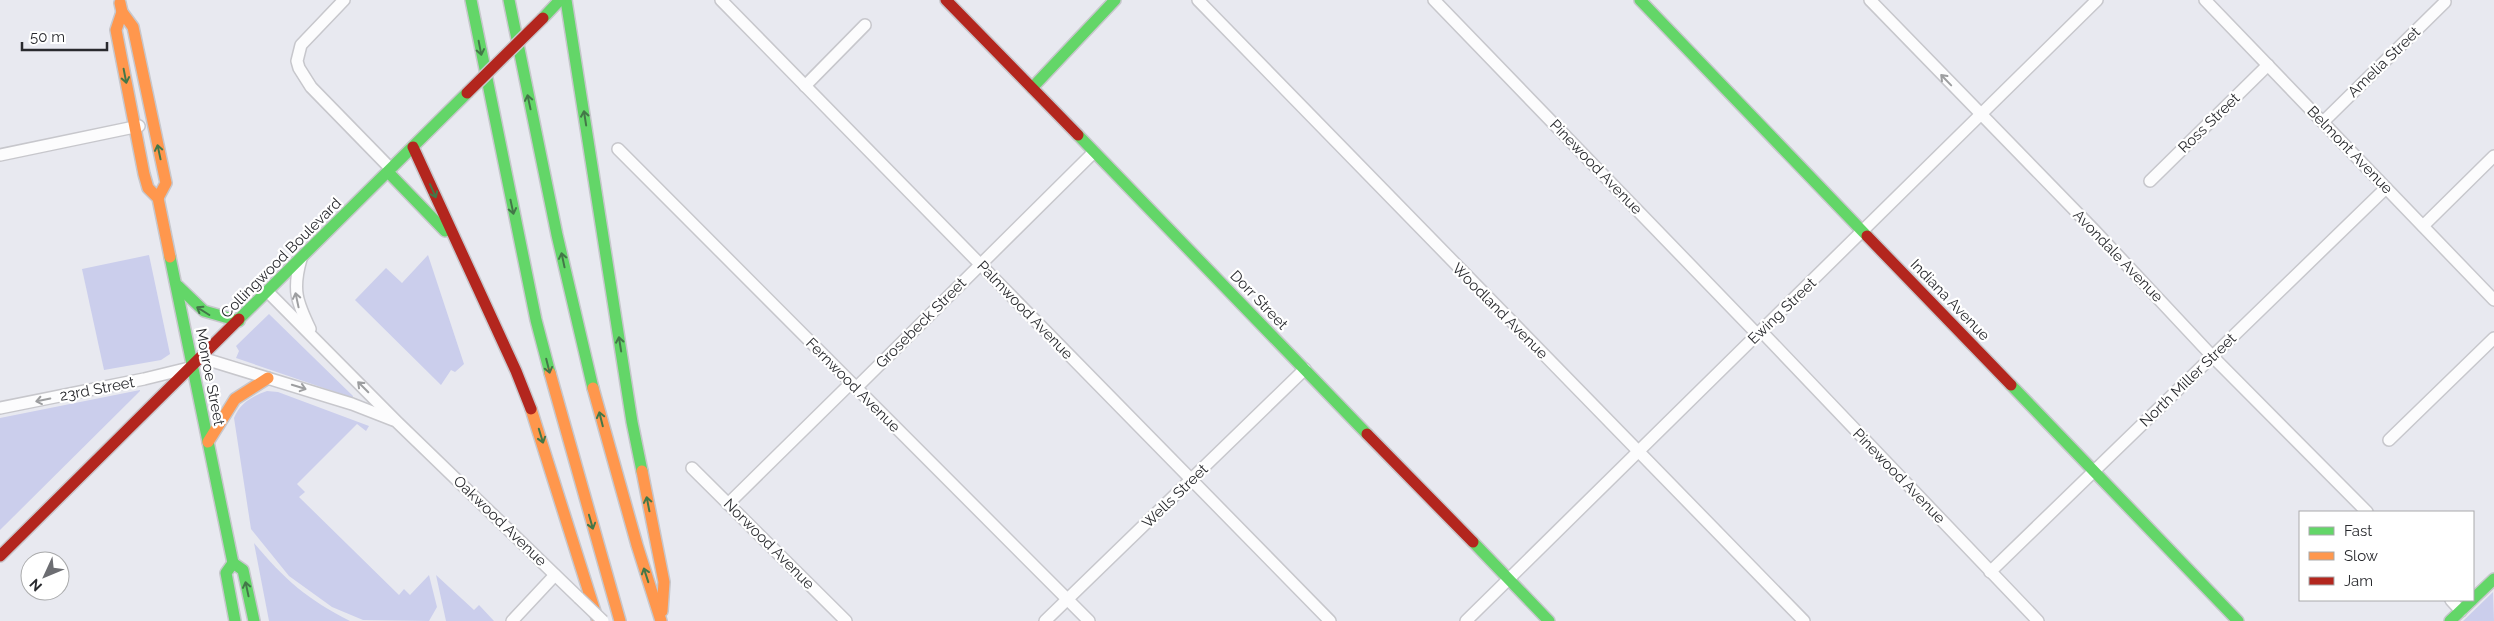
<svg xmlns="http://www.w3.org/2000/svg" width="2494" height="621" viewBox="0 0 2494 621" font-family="Raleway,sans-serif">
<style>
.green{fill:#cbceec}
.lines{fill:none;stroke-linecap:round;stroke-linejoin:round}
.street-casing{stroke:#c7c7cc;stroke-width:14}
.fast-casing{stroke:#c7c7cc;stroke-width:14}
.slow-casing{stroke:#c7c7cc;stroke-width:14}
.jam-casing{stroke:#c7c7cc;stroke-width:14}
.street{stroke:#fcfcfd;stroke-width:11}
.fast{stroke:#63d668;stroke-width:11}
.slow{stroke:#ff974d;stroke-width:11}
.jam{stroke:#b3261e;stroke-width:11}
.street-bridge-casing{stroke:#c7c7cc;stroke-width:14;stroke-linecap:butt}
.jam-bridge-casing{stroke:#c7c7cc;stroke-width:14;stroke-linecap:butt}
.street-bridge{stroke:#fcfcfd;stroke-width:11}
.jam-bridge{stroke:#b3261e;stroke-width:11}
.oneway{stroke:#437748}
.oneway2{stroke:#9d9ea0}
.labels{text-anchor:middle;stroke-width:4.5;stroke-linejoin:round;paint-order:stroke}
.street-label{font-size:15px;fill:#292a2e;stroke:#fff}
</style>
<rect width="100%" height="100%" fill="#e8e9f0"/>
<g class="green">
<path d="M149,255L170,354L161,360L104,370L82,269Z"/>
<path d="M428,255L464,364L455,372L451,370L441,385L355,300L386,268L402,283Z"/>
<path d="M269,314L353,396V398L236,358L239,351L236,346Z"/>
<path d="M140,390V391L0,530V418Z"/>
<path d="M267,391L278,392L369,426L366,431L357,424L297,484L305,492L299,497L399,595L404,589L410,595L429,575L437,607L429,621L363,620L332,607L289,576L251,529L234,418C240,403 252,396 267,391Z"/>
<path d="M254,543C284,579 308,600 350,621H269Z"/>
<path d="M436,575L474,610L479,605L494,621H446Z"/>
<path d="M2493,592L2494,621H2463Z"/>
</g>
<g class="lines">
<defs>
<g id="street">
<path d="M344,0L301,45L297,61L299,68L311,87L391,169"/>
<path d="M721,0L1330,621"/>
<path d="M1198,0L1804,621"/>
<path d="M1434,0L1757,334"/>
<path d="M1870,0L2094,230L2212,356L2367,512"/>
<path d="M2205,0L2494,300"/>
<path d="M805,86L865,25"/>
<path d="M2323,122L2445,2"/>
<path d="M618,149L1089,621"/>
<path d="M0,155L139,126"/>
<path d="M2150,181L2268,65"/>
<path d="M2423,226L2494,156"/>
<path d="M301,259C292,290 297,302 310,329"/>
<path d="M268,292L397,422L579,598"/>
<path d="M1761,331L2038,621"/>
<path d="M202,358L352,404L393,420"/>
<path d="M856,388L1094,152"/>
<path d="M0,408L144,379L189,368"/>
<path d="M2389,440L2494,338"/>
<path d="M692,468L846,621"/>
<path d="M728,504L851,383"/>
<path d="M1990,572L2386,188"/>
<path d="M2451,600L2461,611"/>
<path d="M512,621L555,575"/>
<path d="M1045,621L1305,369"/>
<path d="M1466,621L2097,0"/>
</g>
<g id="fast">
<path d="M471,0L536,320L550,373"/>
<path d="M509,0L557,235L593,388"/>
<path d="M566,0L632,422L642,471"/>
<path d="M1640,0L1867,236"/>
<path d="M543,18L560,0"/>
<path d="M1032,88L1115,0"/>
<path d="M1078,135L1367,434"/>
<path d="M388,172L445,231"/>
<path d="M170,257L233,563"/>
<path d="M178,286L204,311L239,321"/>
<path d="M239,319L467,93"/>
<path d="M2011,385L2238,621"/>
<path d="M1473,542L1549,621"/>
<path d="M233,563L243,570L254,621"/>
<path d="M233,563L226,573L235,621"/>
<path d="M2473,599L2494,579"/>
<path d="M2450,621L2472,600"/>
</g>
<g id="slow">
<path d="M120,3L122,12L133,27L166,183L158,198"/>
<path d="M122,12L116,30L144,174L148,188L158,198L170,257"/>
<path d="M550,373L620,621"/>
<path d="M593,388L637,545L661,621"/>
<path d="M531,409L598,621"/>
<path d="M208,442L235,399L268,378"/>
<path d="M642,471L664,582L662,611"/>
</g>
<g id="jam">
<path d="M946,0L1078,135"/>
<path d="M413,147L516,371L531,409"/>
<path d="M1867,236L2011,385"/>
<path d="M1367,434L1473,542"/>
<path d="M0,556L239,319"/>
</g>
</defs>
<use href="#street" class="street-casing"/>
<use href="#fast" class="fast-casing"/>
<use href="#slow" class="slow-casing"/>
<use href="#jam" class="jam-casing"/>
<use href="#street" class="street"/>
<use href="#fast" class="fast"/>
<use href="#slow" class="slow"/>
<use href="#jam" class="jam"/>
<defs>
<path id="street-bridge" d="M579,598L603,621"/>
<path id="jam-bridge" d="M467,93L543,18"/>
</defs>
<use href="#street-bridge" class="street-bridge-casing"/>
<use href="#jam-bridge" class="jam-bridge-casing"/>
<use href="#street-bridge" class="street-bridge"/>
<use href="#jam-bridge" class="jam-bridge"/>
</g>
<defs><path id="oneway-shaft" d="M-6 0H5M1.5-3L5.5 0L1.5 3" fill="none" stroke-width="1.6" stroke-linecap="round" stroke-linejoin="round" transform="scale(1.25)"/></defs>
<g class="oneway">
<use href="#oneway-shaft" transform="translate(480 48) rotate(79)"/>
<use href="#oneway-shaft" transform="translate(125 76) rotate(79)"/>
<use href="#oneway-shaft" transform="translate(529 102) rotate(-102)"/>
<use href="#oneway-shaft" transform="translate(585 118) rotate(-99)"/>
<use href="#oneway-shaft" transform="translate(159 152) rotate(-102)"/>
<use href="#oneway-shaft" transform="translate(433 191) rotate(66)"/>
<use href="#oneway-shaft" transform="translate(512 207) rotate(78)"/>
<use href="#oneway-shaft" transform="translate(563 260) rotate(-102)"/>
<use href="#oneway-shaft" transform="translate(203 311) rotate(-148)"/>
<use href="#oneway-shaft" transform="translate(620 344) rotate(-99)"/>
<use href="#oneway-shaft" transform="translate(548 366) rotate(76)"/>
<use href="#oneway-shaft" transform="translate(601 419) rotate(-104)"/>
<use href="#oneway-shaft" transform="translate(541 436) rotate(73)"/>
<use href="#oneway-shaft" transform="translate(648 504) rotate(-101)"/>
<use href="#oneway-shaft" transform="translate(591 522) rotate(74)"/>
<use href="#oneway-shaft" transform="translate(646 575) rotate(-108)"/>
<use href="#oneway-shaft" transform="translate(247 589) rotate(-102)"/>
</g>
<g class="oneway2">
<use href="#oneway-shaft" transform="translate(1946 80) rotate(-134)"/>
<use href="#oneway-shaft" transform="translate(297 300) rotate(-102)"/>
<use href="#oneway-shaft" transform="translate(299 387) rotate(17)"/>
<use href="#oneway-shaft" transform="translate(363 387) rotate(-135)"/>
<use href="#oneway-shaft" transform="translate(43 400) rotate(168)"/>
</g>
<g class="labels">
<g class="street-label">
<text transform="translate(2384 62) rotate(-44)" y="5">Amelia Street</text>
<text transform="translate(2209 123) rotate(-44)" y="5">Ross Street</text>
<text transform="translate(2350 150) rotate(46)" y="5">Belmont Avenue</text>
<text transform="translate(1596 167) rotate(46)" y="5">Pinewood Avenue</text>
<text transform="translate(2118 256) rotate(46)" y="5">Avondale Avenue</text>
<text transform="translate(281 258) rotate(-45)" y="5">Collingwood Boulevard</text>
<text transform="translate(1259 300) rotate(46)" y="5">Dorr Street</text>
<text transform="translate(1950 300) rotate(46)" y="5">Indiana Avenue</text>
<text transform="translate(1025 310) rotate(46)" y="5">Palmwood Avenue</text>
<text transform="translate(1500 311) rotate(45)" y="5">Woodland Avenue</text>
<text transform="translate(1782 311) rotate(-44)" y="5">Ewing Street</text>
<text transform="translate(921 323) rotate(-45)" y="5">Grosebeck Street</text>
<text transform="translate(210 377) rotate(79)" y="5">Monroe Street</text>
<text transform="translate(2188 380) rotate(-44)" y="5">North Miller Street</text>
<text transform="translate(853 385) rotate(45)" y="5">Fernwood Avenue</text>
<text transform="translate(97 389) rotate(-11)" y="5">23rd Street</text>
<text transform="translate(1899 476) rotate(46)" y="5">Pinewood Avenue</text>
<text transform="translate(1175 496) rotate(-44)" y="5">Wells Street</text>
<text transform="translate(500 521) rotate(44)" y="5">Oakwood Avenue</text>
<text transform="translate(769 544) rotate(45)" y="5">Norwood Avenue</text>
</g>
</g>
<rect x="2299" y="511" width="175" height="90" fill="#ffffff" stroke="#a9aaab"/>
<rect x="2309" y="527" width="25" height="8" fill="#63d668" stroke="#a9aaab"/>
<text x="2344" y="536" font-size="15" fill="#292a2e">Fast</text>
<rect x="2309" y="552" width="25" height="8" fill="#ff974d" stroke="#a9aaab"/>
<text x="2344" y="561" font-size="15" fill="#292a2e">Slow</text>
<rect x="2309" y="577" width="25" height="8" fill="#b3261e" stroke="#a9aaab"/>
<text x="2344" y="586" font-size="15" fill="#292a2e">Jam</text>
<g transform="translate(45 576) rotate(226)"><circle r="24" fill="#ffffff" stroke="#a9aaab"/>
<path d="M0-4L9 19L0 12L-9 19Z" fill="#6c6d72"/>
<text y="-8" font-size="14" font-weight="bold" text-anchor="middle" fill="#292a2e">N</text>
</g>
<path d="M22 42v8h85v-8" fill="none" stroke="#292a2e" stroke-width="2.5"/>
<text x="30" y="42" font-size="15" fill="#292a2e" stroke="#ffffff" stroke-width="4" paint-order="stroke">50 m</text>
</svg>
